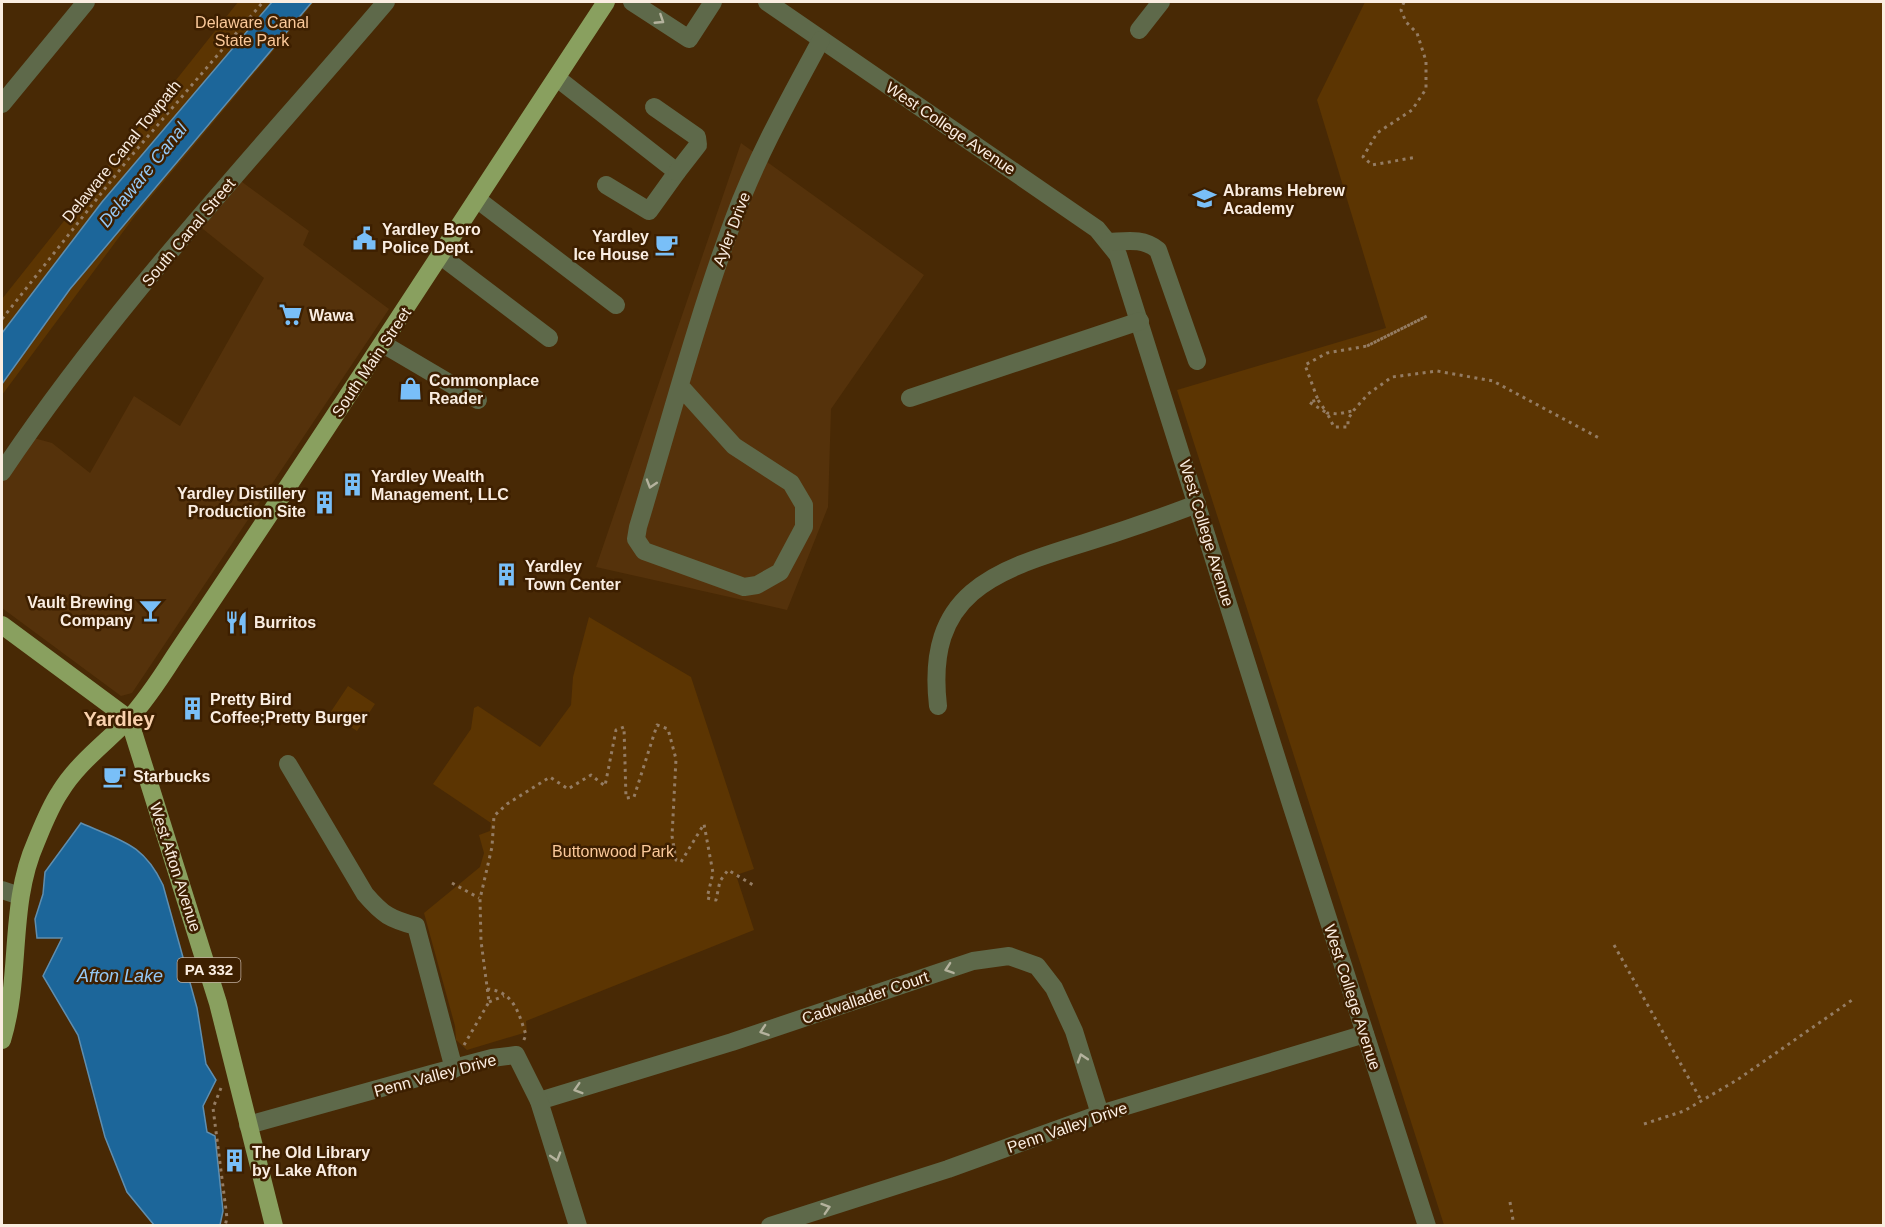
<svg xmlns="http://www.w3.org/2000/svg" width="1885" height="1227" viewBox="0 0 1885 1227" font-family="Arial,sans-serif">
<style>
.built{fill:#55320b}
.green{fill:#5c3502}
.water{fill:#1c669a;stroke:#5f8eaf;stroke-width:1.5}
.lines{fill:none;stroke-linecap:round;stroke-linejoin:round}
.path{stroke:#947c63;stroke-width:3;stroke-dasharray:3 4.5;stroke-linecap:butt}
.minor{stroke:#5e694a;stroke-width:18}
.major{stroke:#89a05f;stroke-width:18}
.oneway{stroke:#b4b29d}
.labels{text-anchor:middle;stroke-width:5;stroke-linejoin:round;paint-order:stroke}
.shield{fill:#3d1f00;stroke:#c1af9e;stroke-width:1.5}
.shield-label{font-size:15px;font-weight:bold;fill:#faede1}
.park-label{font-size:16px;fill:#fbc99a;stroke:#3d1f00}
.street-label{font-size:16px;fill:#faede1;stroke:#3d1f00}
.poi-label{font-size:16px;font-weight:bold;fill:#faede1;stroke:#3d1f00;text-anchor:start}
.water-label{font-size:18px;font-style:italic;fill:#94c8f5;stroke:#3d1f00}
.quarter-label{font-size:20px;font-weight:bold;fill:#f9d1ad;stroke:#3d1f00}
</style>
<rect width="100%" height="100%" fill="#482905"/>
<g class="built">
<path d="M741,143L924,275L831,409L828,507L787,610L596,567Z"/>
<path d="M238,179L309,231L303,245L389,309L132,693L121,696L2,608V480L30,437L52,443L90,473L134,396L180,426L264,278L198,225Z"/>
</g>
<g class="green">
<path d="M238,2H314L134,217L2,395V299Z"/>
<path d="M1365,2H1883V1225H1444L1177,390L1386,328L1317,100Z"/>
<path d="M589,617L691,677L754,869L736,875L754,930L526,1021L527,1032L467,1050L456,1040L455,1026L424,913L480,867L484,853L479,835L490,831L491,823L433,784L471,729L474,708L478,706L540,747L571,705L573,677Z"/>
<path d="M348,686L375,704L357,731L330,713Z"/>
</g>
<g class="water">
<path d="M272,2H312L70,289L2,384V333L102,202Z"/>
<path d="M81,823C121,841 143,843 163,885L197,1008L206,1064L216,1080L203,1106L207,1132L215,1136L223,1211L220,1225H154L127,1192L105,1137L78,1035L43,976L62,938H37L35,919L43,894L45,872Z"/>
</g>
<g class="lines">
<g class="path">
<path d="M1404,2L1401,10L1406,22L1417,33L1426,61V89L1412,110L1377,133L1363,157L1372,165L1417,157"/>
<path d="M2,319L126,162L263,2"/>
<path d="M1367,346L1427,316L1367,346L1327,353L1305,365L1318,400L1309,402L1327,413L1334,427H1348V419L1354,410L1368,394L1392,377L1437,371L1493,381L1599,438"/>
<path d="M1318,400L1327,413L1338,414L1352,411"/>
<path d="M452,883L479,898"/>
<path d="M1614,945L1701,1100"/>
<path d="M487,989C514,991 519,1014 526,1035L523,1042"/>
<path d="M489,1002L504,996"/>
<path d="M464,1045L489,1002L481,941L480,899L492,847L494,816L507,804L550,777L568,789L591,775L605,786L616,730L624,727L626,798L634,797L657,725L668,729L676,759L672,836L676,860L681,862L704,824L713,873L707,898L716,900L720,881L728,870L753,885"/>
<path d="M221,1088L213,1108L227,1218L225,1226"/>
<path d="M1644,1124L1684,1111L1737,1080L1855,998"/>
<path d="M1510,1202L1514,1226"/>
</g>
<g class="minor">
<path d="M632,2L689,39L713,2"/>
<path d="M767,2L1097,229L1118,255L1292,807L1427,1226"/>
<path d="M1139,30L1161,2"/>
<path d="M557,78L677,172L649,211L606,185"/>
<path d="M2,104L86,2"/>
<path d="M654,107L697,137L698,145L677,172"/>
<path d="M478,200L616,305"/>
<path d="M1110,242C1128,241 1143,238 1158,250L1197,361"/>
<path d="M441,256L549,338"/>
<path d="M383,344L478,400"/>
<path d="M680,386L734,446L791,483L804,505V527L780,572L757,585L744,587L644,551L636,539L638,527C669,425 696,321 733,221C756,158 789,99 821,40"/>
<path d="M910,398L1140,321"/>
<path d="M2,472C115,303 255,156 386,2"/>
<path d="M938,706C925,593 993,571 1084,543C1122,531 1160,518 1197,504"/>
<path d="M288,764L365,894C383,915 390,919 416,926L454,1069"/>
<path d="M2,890L20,896"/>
<path d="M539,1101L732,1042L973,961L1009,956L1037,966L1054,988L1074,1031L1100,1114"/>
<path d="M248,1125L435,1073L492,1058L516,1055L539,1101L578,1226"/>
<path d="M770,1226L948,1169L1100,1114L1365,1034"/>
</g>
<g class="major">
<path d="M2,625L129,719"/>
<path d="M129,719L218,1003L274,1226"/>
<path d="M2,1040C22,975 8,905 36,842C43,825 50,807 60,792C77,764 104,744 127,721C145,702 160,679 174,657C321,440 462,220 606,2"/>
</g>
</g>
<defs><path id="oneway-chevron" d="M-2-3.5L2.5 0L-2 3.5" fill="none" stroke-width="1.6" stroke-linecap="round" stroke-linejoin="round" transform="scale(1.5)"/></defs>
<g class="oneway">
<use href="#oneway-chevron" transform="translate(660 20) rotate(33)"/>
<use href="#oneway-chevron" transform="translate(651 484) rotate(107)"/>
<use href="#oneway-chevron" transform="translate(949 969) rotate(161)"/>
<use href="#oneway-chevron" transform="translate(764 1031) rotate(161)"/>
<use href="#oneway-chevron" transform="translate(1082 1058) rotate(-108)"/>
<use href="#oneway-chevron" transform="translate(578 1089) rotate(163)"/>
<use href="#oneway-chevron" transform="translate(556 1157) rotate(73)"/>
<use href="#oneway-chevron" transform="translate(826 1208) rotate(-18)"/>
</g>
<defs>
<symbol id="school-bare" viewBox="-9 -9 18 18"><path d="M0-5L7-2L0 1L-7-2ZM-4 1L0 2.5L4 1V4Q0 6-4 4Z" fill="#79bff8" stroke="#3d1f00" stroke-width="2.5" paint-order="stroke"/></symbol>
<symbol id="civic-bare" viewBox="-9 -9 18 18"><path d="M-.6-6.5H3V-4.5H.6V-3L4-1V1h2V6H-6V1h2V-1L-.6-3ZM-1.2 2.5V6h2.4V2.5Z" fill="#79bff8" stroke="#3d1f00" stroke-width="2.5" paint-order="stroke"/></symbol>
<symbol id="cafe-bare" viewBox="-9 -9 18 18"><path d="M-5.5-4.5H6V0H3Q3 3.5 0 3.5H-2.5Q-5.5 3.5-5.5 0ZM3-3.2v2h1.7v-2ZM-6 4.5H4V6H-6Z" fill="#79bff8" stroke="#3d1f00" stroke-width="2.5" paint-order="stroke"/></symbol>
<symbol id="supermarket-bare" viewBox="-9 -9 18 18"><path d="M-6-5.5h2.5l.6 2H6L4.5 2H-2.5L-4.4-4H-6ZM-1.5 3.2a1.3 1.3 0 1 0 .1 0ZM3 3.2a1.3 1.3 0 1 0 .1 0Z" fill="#79bff8" stroke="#3d1f00" stroke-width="2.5" paint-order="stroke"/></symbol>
<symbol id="shop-bare" viewBox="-9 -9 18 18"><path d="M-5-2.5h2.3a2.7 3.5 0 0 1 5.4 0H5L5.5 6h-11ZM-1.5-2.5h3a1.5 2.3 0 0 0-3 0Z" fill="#79bff8" stroke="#3d1f00" stroke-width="2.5" paint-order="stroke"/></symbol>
<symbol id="building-bare" viewBox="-9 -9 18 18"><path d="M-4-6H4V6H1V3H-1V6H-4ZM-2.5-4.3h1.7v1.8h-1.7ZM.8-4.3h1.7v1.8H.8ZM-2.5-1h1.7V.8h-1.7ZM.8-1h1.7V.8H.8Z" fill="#79bff8" stroke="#3d1f00" stroke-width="2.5" paint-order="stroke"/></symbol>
<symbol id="bar-bare" viewBox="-9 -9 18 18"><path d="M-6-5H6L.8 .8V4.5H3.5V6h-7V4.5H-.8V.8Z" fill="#79bff8" stroke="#3d1f00" stroke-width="2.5" paint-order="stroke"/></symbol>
<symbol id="restaurant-bare" viewBox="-9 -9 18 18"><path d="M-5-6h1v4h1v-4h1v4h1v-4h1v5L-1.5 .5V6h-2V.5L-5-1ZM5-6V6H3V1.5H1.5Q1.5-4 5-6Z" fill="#79bff8" stroke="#3d1f00" stroke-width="2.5" paint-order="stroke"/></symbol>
</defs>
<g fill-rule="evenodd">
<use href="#school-bare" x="1188" y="182" width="33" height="33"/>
<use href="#civic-bare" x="348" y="222" width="33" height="33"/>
<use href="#cafe-bare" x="650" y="228" width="33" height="33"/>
<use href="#supermarket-bare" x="274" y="298" width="33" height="33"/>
<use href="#shop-bare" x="394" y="372" width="33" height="33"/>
<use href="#building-bare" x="336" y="468" width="33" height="33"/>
<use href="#building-bare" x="308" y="486" width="33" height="33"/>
<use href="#building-bare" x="490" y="558" width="33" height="33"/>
<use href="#bar-bare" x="134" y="594" width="33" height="33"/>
<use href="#restaurant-bare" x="220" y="606" width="33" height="33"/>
<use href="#building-bare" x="176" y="692" width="33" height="33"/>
<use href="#cafe-bare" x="98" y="760" width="33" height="33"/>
<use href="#building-bare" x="218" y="1144" width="33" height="33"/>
</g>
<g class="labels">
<rect class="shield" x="177.5" y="958" width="63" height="24" rx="4.5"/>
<g class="shield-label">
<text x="209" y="975">PA 332</text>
</g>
<g class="park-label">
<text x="252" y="28">Delaware Canal<tspan x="252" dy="18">State Park</tspan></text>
<text x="613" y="857">Buttonwood Park</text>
</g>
<g class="street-label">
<text transform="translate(951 128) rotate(34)" y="6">West College Avenue</text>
<text transform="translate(121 151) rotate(-51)" y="6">Delaware Canal Towpath</text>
<text transform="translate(731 229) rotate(-69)" y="6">Ayler Drive</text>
<text transform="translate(188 232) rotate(-50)" y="6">South Canal Street</text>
<text transform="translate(371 362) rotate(-56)" y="6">South Main Street</text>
<text transform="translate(1207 533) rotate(73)" y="6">West College Avenue</text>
<text transform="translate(176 867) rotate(72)" y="6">West Afton Avenue</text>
<text transform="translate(865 997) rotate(-19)" y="6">Cadwallader Court</text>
<text transform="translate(1353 997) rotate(72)" y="6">West College Avenue</text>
<text transform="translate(435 1075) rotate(-15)" y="6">Penn Valley Drive</text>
<text transform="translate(1067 1127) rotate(-19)" y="6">Penn Valley Drive</text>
</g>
<g class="poi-label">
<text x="1223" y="196">Abrams Hebrew<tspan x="1223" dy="18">Academy</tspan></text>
<text x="382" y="235">Yardley Boro<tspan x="382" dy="18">Police Dept.</tspan></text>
<text x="649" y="242" text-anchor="end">Yardley<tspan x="649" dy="18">Ice House</tspan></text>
<text x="309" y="321">Wawa</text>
<text x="429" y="386">Commonplace<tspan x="429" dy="18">Reader</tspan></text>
<text x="371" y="482">Yardley Wealth<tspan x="371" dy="18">Management, LLC</tspan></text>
<text x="306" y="499" text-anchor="end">Yardley Distillery<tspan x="306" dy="18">Production Site</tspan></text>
<text x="525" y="572">Yardley<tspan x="525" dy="18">Town Center</tspan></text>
<text x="133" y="608" text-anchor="end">Vault Brewing<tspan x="133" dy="18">Company</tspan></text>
<text x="254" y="628">Burritos</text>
<text x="210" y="705">Pretty Bird<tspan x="210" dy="18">Coffee;Pretty Burger</tspan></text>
<text x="133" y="782">Starbucks</text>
<text x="252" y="1158">The Old Library<tspan x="252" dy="18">by Lake Afton</tspan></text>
</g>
<g class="water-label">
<text transform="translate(143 175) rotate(-51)" y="6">Delaware Canal</text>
<text x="120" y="982">Afton Lake</text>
</g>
<g class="quarter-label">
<text x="119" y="726">Yardley</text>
</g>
</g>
<rect width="1885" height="1227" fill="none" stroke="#faede1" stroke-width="6"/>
</svg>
